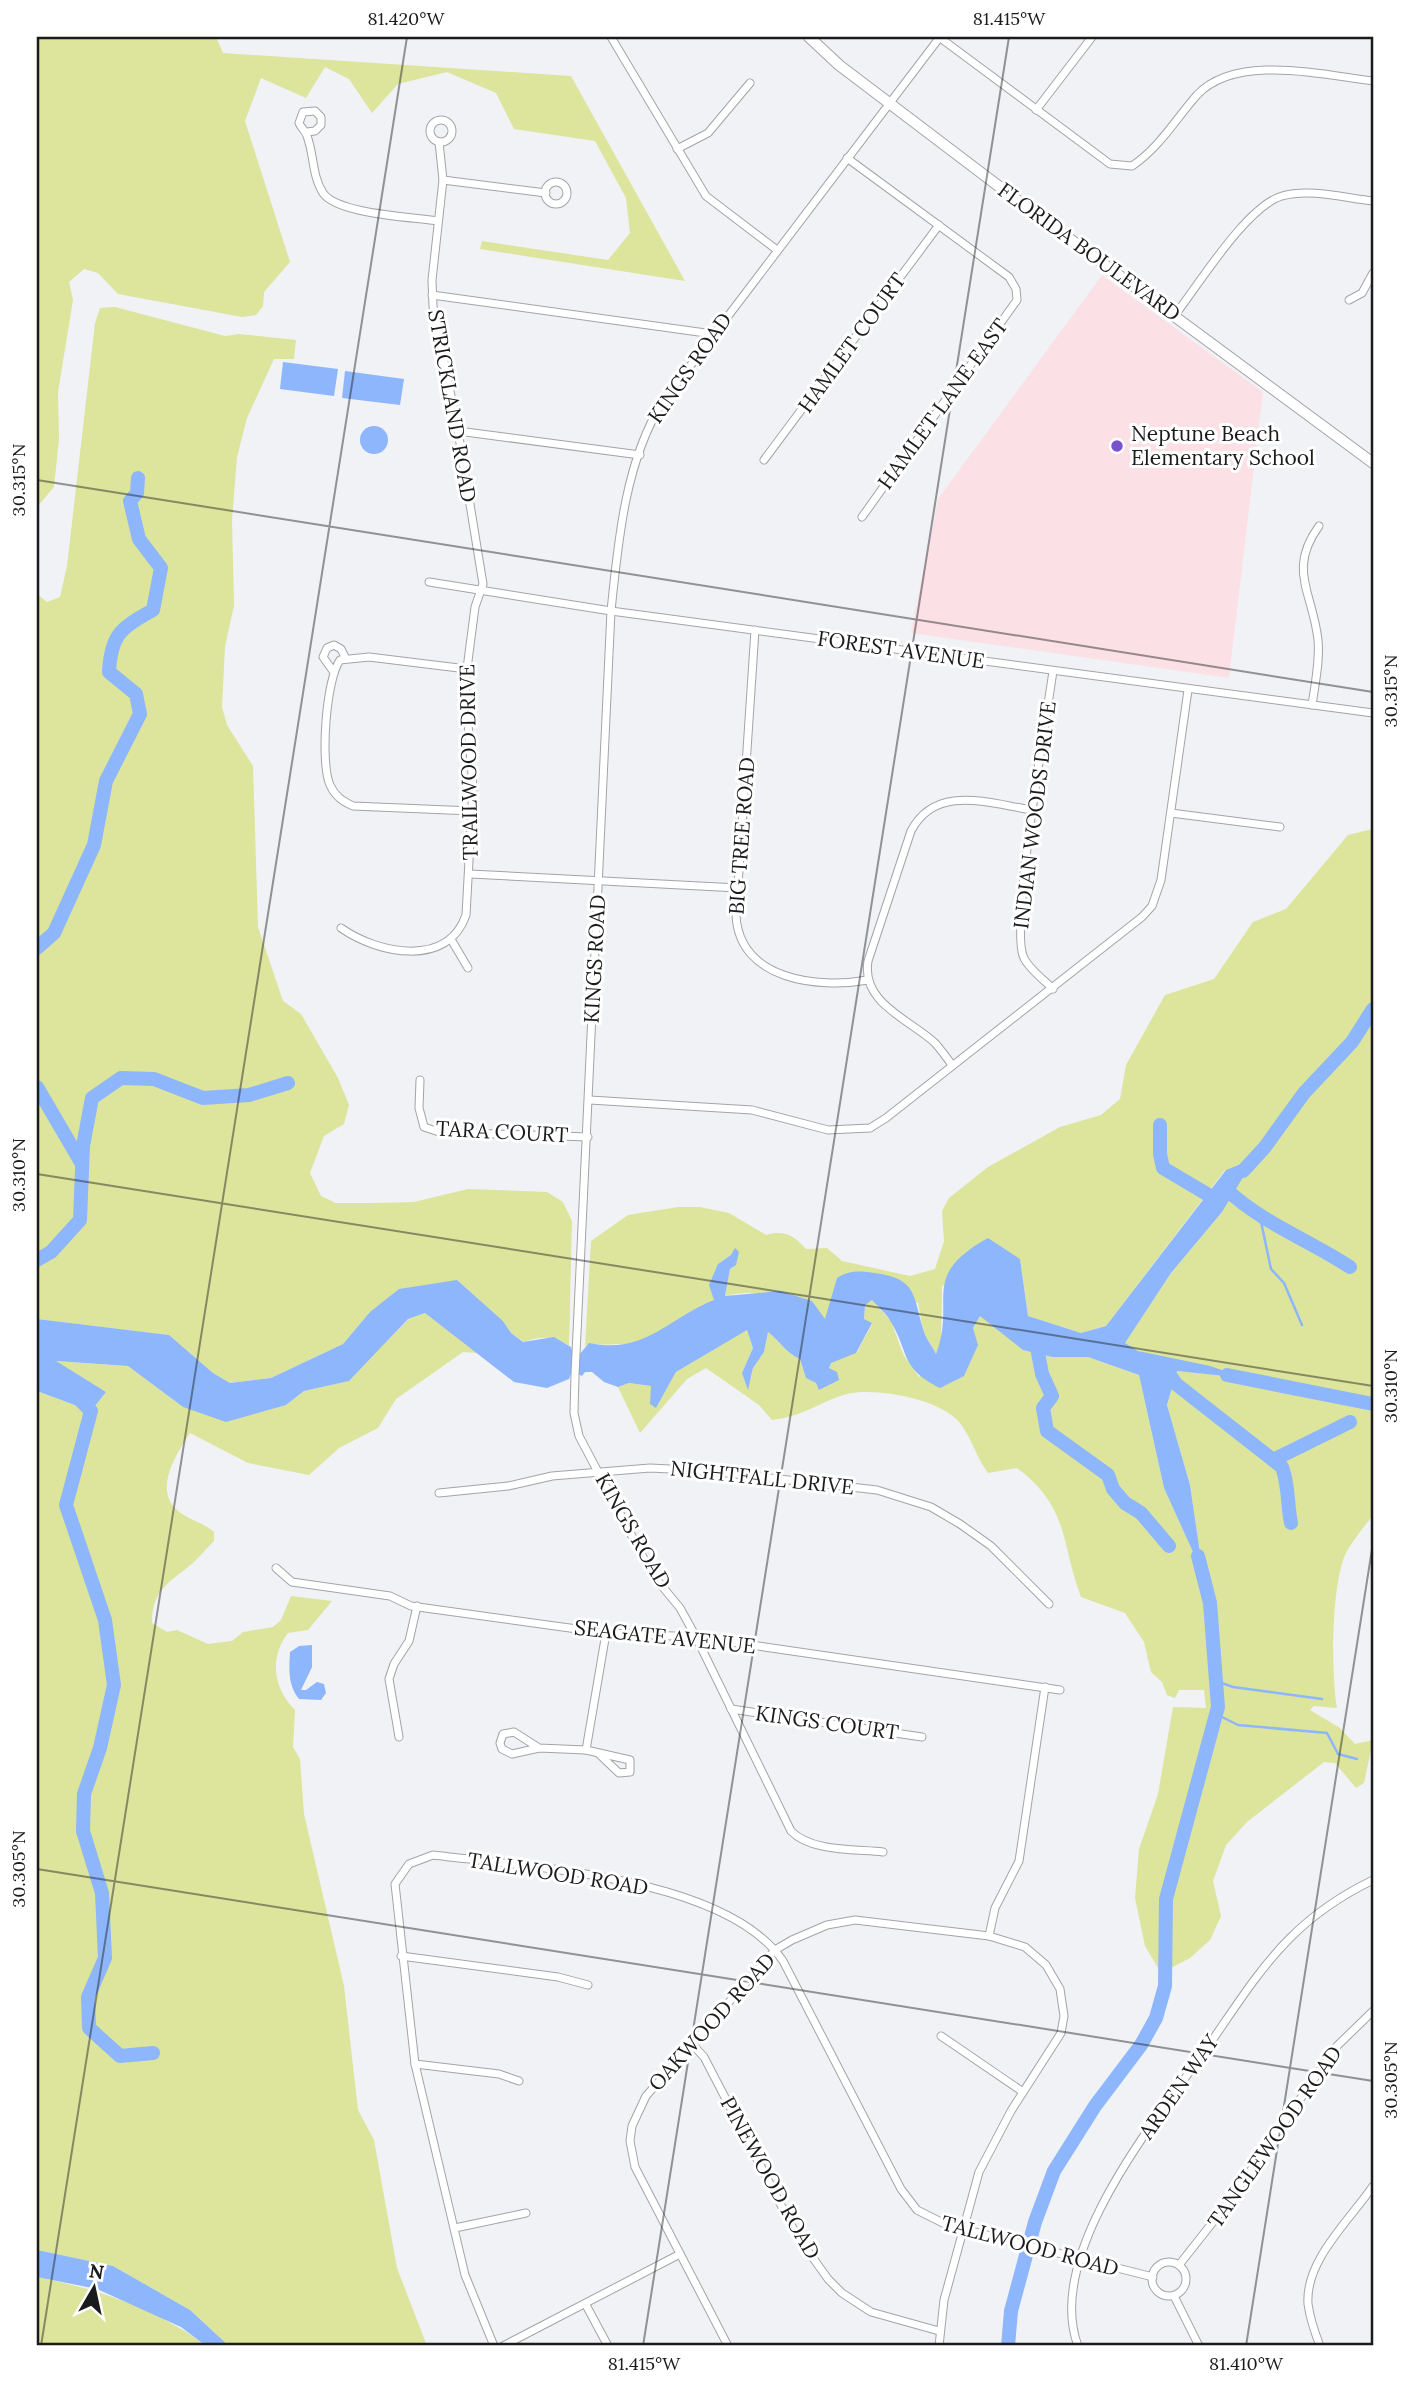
<svg xmlns="http://www.w3.org/2000/svg" width="1410" height="2383" viewBox="0 0 1410 2383" font-family="Lora,serif">
<style>
.education{fill:#fbe1e6}
.green{fill:#dde49c}
.water{fill:#8db6fc}
.lines{fill:none;stroke-linecap:round;stroke-linejoin:round}
.stream{stroke:#8db6fc;stroke-width:2.5}
.river{stroke:#8db6fc;stroke-width:14}
.street-casing{stroke:#a2a4a8;stroke-width:9}
.secondary-casing{stroke:#a2a4a8;stroke-width:12}
.street{stroke:#fff;stroke-width:7}
.secondary{stroke:#fff;stroke-width:10}
.ticks{fill:none;stroke:#1a1b1d;stroke-width:2;stroke-opacity:0.45}
.poi-dot{fill:#7853cd;stroke:#fff;stroke-width:2.5}
.labels{text-anchor:middle;stroke-width:6;stroke-linejoin:round;paint-order:stroke}
.street-label{font-size:21px;fill:#1a1b1d;stroke:#fff}
.poi-label{font-size:21px;fill:#1a1b1d;stroke:#fff;text-anchor:start}
.neatline{fill:none;stroke:#1a1b1d;stroke-width:2.5}
.ticks-label{font-size:18px;text-anchor:middle;fill:#1a1b1d}
</style>
<rect width="100%" height="100%" fill="#f0f2f6"/>
<path class="education" d="M1102,275L1263,392L1229,678L911,633L938,499Z"/>
<g class="green">
<path d="M37,37H216L223,53L571,76L685,281L480,249L482,241L608,260L630,233L626,198L595,141L514,129L496,93L447,72L398,84L372,113L349,79L325,67L306,98L261,78L245,121L290,262L264,292L263,306L256,315L242,317L118,294L98,273L84,269L69,282L73,300L58,392L59,439L54,487L37,507V547Z"/>
<path d="M115,307L225,336L239,334L296,340L294,359H274L247,418L237,457L232,520L234,606L225,646L222,707L227,725L253,766L258,927L283,1001L301,1014L338,1078L349,1105L344,1124L324,1136L310,1173L321,1196L336,1203H374L414,1202L468,1189L547,1192L563,1202L572,1221L569,1345C553,1337 541,1335 524,1342L511,1333L503,1321L457,1280L370,1312L343,1344L271,1378L230,1383L213,1373L169,1335L37,1319V594L47,602L60,597L67,566L95,323L100,308Z"/>
<path d="M1373,829V1515C1364,1527 1352,1541 1345,1555C1331,1589 1331,1672 1337,1708L1314,1706L1310,1710L1340,1728L1355,1744L1373,1740L1364,1783L1356,1788L1335,1763L1324,1762L1247,1822L1226,1845L1213,1881L1221,1916L1210,1940L1190,1958L1161,1973L1145,1946L1135,1898L1139,1849L1158,1794L1173,1707L1206,1708L1204,1690H1179L1175,1698L1167,1695L1162,1682L1151,1672L1144,1642L1125,1613L1081,1597C1060,1541 1070,1508 1017,1468L988,1473C976,1457 971,1436 959,1422C940,1399 875,1387 847,1394C819,1402 802,1417 772,1420L759,1405L706,1368L687,1379L640,1433L618,1387L629,1383L651,1386L656,1408L676,1372L747,1329L753,1348L742,1373L751,1379L753,1368L764,1352L768,1332C780,1341 786,1353 800,1359L806,1378L816,1383L819,1389L831,1362L857,1352L872,1324L864,1320L865,1304L872,1300L891,1321L903,1354L919,1377L973,1328L980,1315L1024,1350L1052,1357H1088L1139,1375L1164,1488L1202,1571L1190,1485L1167,1405L1177,1371L1241,1377C1204,1364 1157,1362 1124,1344L1171,1273L1222,1212L1225,1170L1106,1326L1081,1333L1028,1316L1020,1259L942,1286L941,1340L936,1354L923,1331L918,1303L837,1278L826,1320C787,1301 769,1286 725,1296L730,1269L736,1265L731,1255L718,1264L715,1300C688,1310 667,1336 639,1342C625,1346 592,1343 585,1346L591,1241L628,1215L678,1207H700L729,1213L766,1235C785,1230 793,1235 806,1249L827,1248L842,1261L910,1276L935,1269L944,1241L942,1211L949,1198L988,1167L1060,1127L1101,1115L1120,1099L1126,1065L1165,995L1214,979L1253,922L1286,909L1348,835Z"/>
<path d="M425,1313L478,1353L463,1352L396,1399L378,1428L339,1448L309,1475L248,1463L190,1433C177,1453 154,1488 176,1509C187,1520 203,1522 214,1532V1541C207,1548 201,1555 194,1562C171,1582 152,1588 152,1623L167,1632L177,1630L208,1644L232,1641L243,1632L273,1627L281,1620L291,1596L332,1601L308,1630L288,1633C269,1658 273,1688 295,1710L293,1747L300,1759L304,1814L344,1986L358,2110L374,2140L397,2268L427,2346H229L190,2310L113,2266L37,2250V1391L91,1411L106,1392L54,1361L128,1366L183,1407L286,1405L304,1391L349,1381L408,1319Z"/>
<path d="M37,2277C100,2290 154,2307 206,2346H37Z"/>
</g>
<g class="water">
<path d="M283,362L338,369L334,396L280,389Z"/>
<path d="M345,371L404,379L400,405L342,398Z"/>
<circle cx="374" cy="440" r="14"/>
<path d="M1254,1159L1222,1212L1171,1273L1125,1343L1138,1351L1210,1366L1245,1378L1177,1371L1167,1405L1190,1485L1203,1574L1164,1488L1139,1375L1088,1357H1052L1023,1350L980,1316L973,1328L978,1345L964,1376L940,1388C900,1368 910,1354 891,1322C887,1314 878,1307 872,1300L865,1305L864,1319L872,1323L856,1353L831,1363L829,1368L837,1372L839,1380L819,1390L816,1383L806,1378L800,1359C786,1353 780,1341 768,1332L764,1352L753,1368L748,1390L742,1373L753,1348L747,1330L676,1372L656,1408L650,1404L651,1386L629,1383L618,1387L604,1382L592,1372H585L582,1376L572,1371L569,1379L547,1388L514,1382L425,1313L408,1319L349,1381L304,1391L286,1405L226,1422L183,1407L128,1366L56,1361L106,1392L91,1411L37,1391V1319L169,1335L213,1373L230,1383L271,1378L343,1344L370,1312L399,1289L457,1280L503,1321L511,1333L523,1342L554,1337L571,1347L573,1355H579L589,1343C645,1355 668,1318 714,1300L709,1285L718,1264L731,1255L735,1248L739,1252L736,1265L730,1269L725,1296L780,1291L812,1301L825,1319L837,1278C850,1270 859,1271 874,1273C916,1278 913,1294 923,1329C925,1337 932,1346 936,1354C957,1299 918,1277 988,1238L1020,1259L1028,1316L1081,1333L1106,1326L1226,1170Z"/>
<path d="M312,1645V1667L301,1690H306L317,1682L324,1684L326,1693L321,1700L299,1699C288,1685 289,1670 290,1652L299,1646Z"/>
<path d="M37,2250L113,2266L190,2310L229,2346H206L181,2327L97,2289L37,2277Z"/>
</g>
<g class="lines">
<g class="stream">
<path d="M1260,1217L1271,1269L1284,1283L1302,1325"/>
<path d="M1216,1681L1233,1687L1322,1699"/>
<path d="M1216,1714L1238,1725L1327,1733L1338,1754L1357,1759"/>
</g>
<g class="river">
<path d="M37,948L54,933L94,845L106,781L140,714L136,694L109,672C111,634 121,628 153,610L161,568L139,539L130,501L137,493L138,478"/>
<path d="M37,1087L82,1164"/>
<path d="M1160,1125V1154L1163,1168L1217,1200"/>
<path d="M1243,1171L1265,1147L1304,1093L1352,1042L1373,1009"/>
<path d="M1226,1189C1262,1223 1309,1240 1350,1267"/>
<path d="M37,1260L51,1252L80,1220L83,1146L92,1098L121,1078L154,1079L203,1098L249,1095L288,1083"/>
<path d="M1036,1342L1042,1374L1052,1396L1043,1408L1047,1431L1108,1475L1113,1489L1125,1503L1141,1513L1169,1546"/>
<path d="M1165,1368L1176,1384L1282,1467C1289,1485 1287,1504 1291,1523"/>
<path d="M1227,1375L1373,1404"/>
<path d="M79,1399L91,1411L66,1505L105,1620L114,1685L100,1748L84,1794L83,1831L102,1893L105,1958L88,1997L89,2028L120,2056L153,2053"/>
<path d="M1273,1460L1350,1422"/>
<path d="M1008,2346L1011,2311L1035,2222L1054,2171L1095,2106L1141,2045L1156,2018L1165,1986L1166,1899L1218,1707L1210,1603L1198,1556"/>
</g>
<defs>
<g id="street">
<path d="M611,37L706,196L777,250"/>
<path d="M939,37L1110,164L1132,166C1159,148 1175,120 1197,95C1236,53 1323,75 1373,81"/>
<path d="M1036,110L1092,37"/>
<circle cx="441" cy="131" r="11"/>
<path d="M307,132L315,131L321,125V117L315,111L303,112L299,123C301,128 306,131 307,136C314,154 312,176 323,193C337,214 412,217 438,221"/>
<path d="M677,149L708,133L750,83"/>
<path d="M847,158L1009,277L1016,289L1017,300L862,517"/>
<path d="M443,180L546,193"/>
<circle cx="556" cy="193" r="11"/>
<path d="M432,295L713,334"/>
<path d="M1349,300L1362,293L1373,273"/>
<path d="M1175,315C1199,284 1247,206 1282,196C1310,188 1345,198 1373,201"/>
<path d="M458,431L640,455"/>
<path d="M764,460L939,225"/>
<path d="M429,582L611,611L1373,713"/>
<path d="M755,630L736,915C739,980 818,989 868,980"/>
<path d="M467,669L369,657L340,660C326,679 320,763 330,785C335,796 342,801 353,806L472,811"/>
<path d="M333,671L323,657L327,648L334,645L341,649L345,657"/>
<path d="M1312,705C1315,684 1320,661 1318,640C1313,593 1287,570 1319,526"/>
<path d="M1171,813L1280,827"/>
<path d="M470,874L738,888"/>
<path d="M341,928C378,954 448,968 466,915L473,788L465,684L475,607L483,584L458,431L433,306L432,280L443,180L439,142"/>
<path d="M452,941L468,968"/>
<path d="M1053,989C1044,980 1029,969 1024,958C1009,930 1047,715 1053,671"/>
<path d="M952,1065C947,1058 941,1050 935,1043C909,1019 861,1003 868,961L911,831C936,783 990,804 1033,810"/>
<path d="M420,1080L419,1108L424,1127L439,1132L588,1137"/>
<path d="M590,1100L752,1110L828,1130L870,1128L886,1118L1142,917L1152,906L1161,880L1188,690"/>
<path d="M439,1493L508,1486L552,1476L650,1468L709,1471L877,1490L931,1507L960,1524L991,1546L1049,1604"/>
<path d="M276,1568L292,1582L390,1596L411,1606L606,1633L696,1637L1060,1690"/>
<path d="M731,1709L922,1737"/>
<path d="M399,1737L389,1679L394,1664L409,1641L417,1606"/>
<path d="M539,1748L514,1732L503,1734L500,1743L502,1749L512,1754L539,1748L586,1750L606,1633"/>
<path d="M586,1750L630,1760V1772L619,1773L599,1754"/>
<path d="M883,1852C856,1849 811,1852 791,1831L696,1637L680,1608L652,1574L579,1436L574,1413L575,1375L611,611C618,543 625,462 662,403L940,37"/>
<path d="M989,1936L995,1908L1019,1861L1045,1687"/>
<path d="M401,1956L558,1977L588,1985"/>
<path d="M941,2036L1023,2092"/>
<path d="M691,2043L704,2057L796,2234L828,2279L842,2293L871,2312L939,2331"/>
<path d="M415,2064L499,2074L519,2081"/>
<path d="M455,2228L526,2213"/>
<circle cx="1169" cy="2279" r="17"/>
<path d="M1179,2265L1228,2203L1337,2046L1373,2011"/>
<path d="M1174,2296L1199,2346"/>
<path d="M586,2305L608,2346"/>
<path d="M494,2346L465,2275L415,2064L395,1884L409,1864L433,1855C529,1867 726,1877 783,1961L901,2189L917,2210L947,2225L1153,2277"/>
<path d="M503,2346L680,2254"/>
<path d="M728,2346L635,2167L630,2141L632,2126L646,2096L775,1950L792,1940L827,1925L855,1920L989,1936L1025,1947L1046,1965L1060,1989L1064,2016L1061,2033L1011,2111L979,2172L944,2300L939,2346"/>
<path d="M1078,2346C1044,2255 1154,2122 1204,2052C1231,2014 1257,1971 1290,1938C1315,1913 1342,1895 1373,1880"/>
<path d="M1320,2346C1315,2333 1310,2319 1308,2304C1305,2260 1350,2220 1373,2186"/>
</g>
<path id="secondary" d="M809,37L839,65L1013,197L1373,463"/>
</defs>
<use href="#street" class="street-casing"/>
<use href="#secondary" class="secondary-casing"/>
<use href="#street" class="street"/>
<use href="#secondary" class="secondary"/>
</g>
<path class="ticks" d="M37,480L1373,692M37,1174L1373,1386M37,1869L1373,2081M41,2346L407,37M643,2346L1009,37M1246,2346L1373,1543"/>
<circle class="poi-dot" cx="1117" cy="446" r="7"/>
<g class="labels">
<g class="street-label">
<text transform="translate(1089 252) rotate(36)" y="7">FLORIDA BOULEVARD</text>
<text transform="translate(852 343) rotate(-54)" y="7">HAMLET COURT</text>
<text transform="translate(690 368) rotate(-55)" y="7">KINGS ROAD</text>
<text transform="translate(943 404) rotate(-54)" y="7">HAMLET LANE EAST</text>
<text transform="translate(452 406) rotate(80)" y="7">STRICKLAND ROAD</text>
<text transform="translate(901 650) rotate(8)" y="7">FOREST AVENUE</text>
<text transform="translate(469 762) rotate(-91)" y="7">TRAILWOOD DRIVE</text>
<text transform="translate(1035 815) rotate(-83)" y="7">INDIAN WOODS DRIVE</text>
<text transform="translate(742 836) rotate(-86)" y="7">BIG TREE ROAD</text>
<text transform="translate(595 959) rotate(-87)" y="7">KINGS ROAD</text>
<text transform="translate(502 1132) rotate(3)" y="7">TARA COURT</text>
<text transform="translate(762 1478) rotate(6)" y="7">NIGHTFALL DRIVE</text>
<text transform="translate(633 1531) rotate(60)" y="7">KINGS ROAD</text>
<text transform="translate(665 1637) rotate(6)" y="7">SEAGATE AVENUE</text>
<text transform="translate(827 1723) rotate(8)" y="7">KINGS COURT</text>
<text transform="translate(558 1874) rotate(9)" y="7">TALLWOOD ROAD</text>
<text transform="translate(712 2022) rotate(-48)" y="7">OAKWOOD ROAD</text>
<text transform="translate(1179 2087) rotate(-55)" y="7">ARDEN WAY</text>
<text transform="translate(1275 2137) rotate(-55)" y="7">TANGLEWOOD ROAD</text>
<text transform="translate(770 2178) rotate(61)" y="7">PINEWOOD ROAD</text>
<text transform="translate(1030 2246) rotate(15)" y="7">TALLWOOD ROAD</text>
</g>
<g class="poi-label">
<text x="1131" y="441">Neptune Beach<tspan x="1131" dy="24">Elementary School</tspan></text>
</g>
</g>
<rect width="1410" height="2383" fill="none" stroke="#ffffff" stroke-width="77"/>
<g transform="translate(94 2288) rotate(9)" stroke="#ffffff" stroke-width="5" paint-order="stroke">
<path d="M0-5L12 26L0 18L-12 26Z" fill="#1a1b1d"/>
<text y="-10" font-size="19" font-weight="bold" text-anchor="middle" fill="#1a1b1d">N</text>
</g>
<rect x="38" y="38" width="1334" height="2306" class="neatline"/>
<g class="ticks-label">
<text x="406" y="25">81.420°W</text>
<text x="1009" y="25">81.415°W</text>
<text transform="translate(19 480) rotate(-90)" y="6">30.315°N</text>
<text transform="translate(1391 691) rotate(-90)" y="6">30.315°N</text>
<text transform="translate(19 1175) rotate(-90)" y="6">30.310°N</text>
<text transform="translate(1391 1386) rotate(-90)" y="6">30.310°N</text>
<text transform="translate(19 1869) rotate(-90)" y="6">30.305°N</text>
<text transform="translate(1391 2080) rotate(-90)" y="6">30.305°N</text>
<text x="644" y="2370">81.415°W</text>
<text x="1246" y="2370">81.410°W</text>
</g>
</svg>
